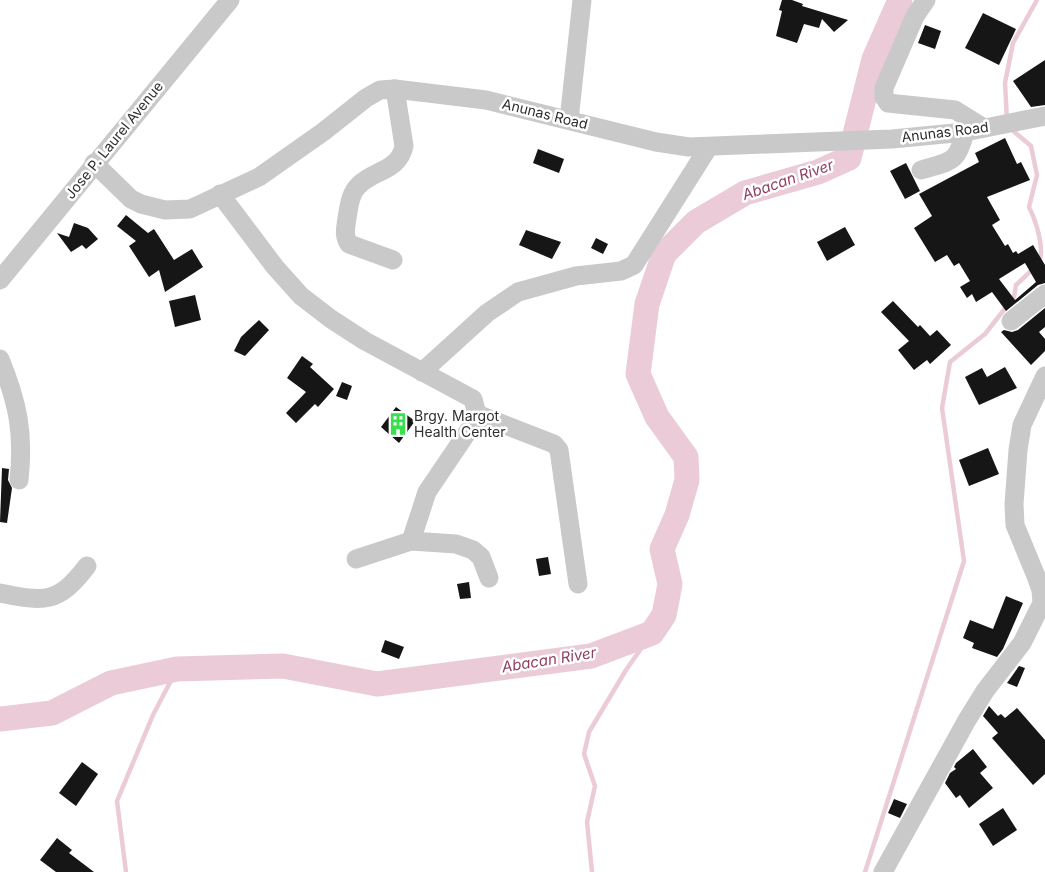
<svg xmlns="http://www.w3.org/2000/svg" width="1045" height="872" viewBox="0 0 1045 872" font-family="Inter,sans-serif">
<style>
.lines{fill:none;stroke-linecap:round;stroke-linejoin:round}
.stream{stroke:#ebcbd8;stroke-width:4.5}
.river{stroke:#ebcbd8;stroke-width:25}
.building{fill:#161616;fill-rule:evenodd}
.minor{stroke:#c9c9c9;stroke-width:19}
.labels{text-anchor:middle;stroke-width:5;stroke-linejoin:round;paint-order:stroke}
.street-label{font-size:14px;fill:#2f2f2f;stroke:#fff}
.poi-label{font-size:14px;fill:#2f2f2f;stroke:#fff;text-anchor:start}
.water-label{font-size:15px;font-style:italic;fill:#903f61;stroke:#fff}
</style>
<rect width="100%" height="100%" fill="#fff"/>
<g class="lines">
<g class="stream">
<path d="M1007,120L1005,83L1013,43L1037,0"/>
<path d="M1011,129L1031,146L1037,175L1029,207C1036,221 1045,249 1039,262"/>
<path d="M126,872L117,801L153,715L177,669"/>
<path d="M592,872L587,822L595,786L584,754L589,732L626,670L652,633"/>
<path d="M865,872L964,561L942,408L950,362L985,334L1014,297L1016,285L1034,268"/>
</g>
<path class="river" d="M0,719L52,713L111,683L177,669L283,666L377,684L591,656L652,633L664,615L670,584L662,549L677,515L687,480L686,457L657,417L638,374L647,304L664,254L696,222L745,193L818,172L849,158L874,59L900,0"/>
</g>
<g class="building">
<path d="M782,0H792L803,4L802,6L848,20L834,32L822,19L819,28L804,24L797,43L776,36L782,11L779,10Z"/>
<path d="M983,13L1016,29L999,65L965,48Z"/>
<path d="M925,25L941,31L935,49L918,43Z"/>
<path d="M1045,60V105L1031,107L1013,81Z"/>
<path d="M1005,138L1017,164L1021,162L1030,180L987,197L1000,220L992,225L1005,246L1008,244L1013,253L1016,251L1018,254L1033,245L1045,265V283L1038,285L1006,311L992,292L976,302L972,294L967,298L960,287L970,281L959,263L954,266L947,255L935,262L914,228L932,216L919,194L979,162L975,153ZM1025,263L1036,282L1015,300L999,279Z"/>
<path d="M538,149L564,159L559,173L533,163Z"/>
<path d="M906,163L920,191L905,199L890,171Z"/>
<path d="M126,215L148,233L154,229L174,260L192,249L203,267L165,292L159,270L149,277L129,246L136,241L117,226Z"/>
<path d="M74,223L88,228L98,239L86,249L82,245L71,252L57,233L69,237Z"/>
<path d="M845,227L855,245L827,261L817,242Z"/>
<path d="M526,230L561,242L552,259L519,245Z"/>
<path d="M596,238L608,244L603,254L591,248Z"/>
<path d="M195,295L201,320L175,327L169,301Z"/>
<path d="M893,301L918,327L920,325L930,336L937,330L951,345L930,364L927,360L914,370L898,350L909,341L881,312Z"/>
<path d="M1045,308V327L1039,332L1045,339V351L1031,365L1001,332L1004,330L1012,332L1018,330Z"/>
<path d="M259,320L269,330L245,356L234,351L241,337Z"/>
<path d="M302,356L313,364L310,367L334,389L318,407L315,404L296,423L286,413L306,392L287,378Z"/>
<path d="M1005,367L1017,388L979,405L965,377L982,368L987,377Z"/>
<path d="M342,382L352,386L347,400L336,396Z"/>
<path d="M396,407L415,421L399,443L381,427Z"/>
<path d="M988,448L999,474L969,486L959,460Z"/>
<path d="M2,468L9,469L8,480L12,488L7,523L0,522Z"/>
<path d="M548,557L551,574L539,576L536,559Z"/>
<path d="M469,582L471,598L460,599L457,584Z"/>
<path d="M1006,596L1023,603L1003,649L997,657L972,648L974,643L963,638L970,620L993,629Z"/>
<path d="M385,640L404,647L399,659L381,652Z"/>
<path d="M1019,666L1025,668L1017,687L1007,683Z"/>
<path d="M989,706L998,716L1001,714L1005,718L1017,708L1045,740V774L1033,785L992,738L998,733L983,716Z"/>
<path d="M973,749L987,767L980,773L993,788L969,808L960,795L956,798L945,783L950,773L956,769L954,767L956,763Z"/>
<path d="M82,762L98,774L76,806L59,793Z"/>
<path d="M894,799L907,804L900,818L888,813Z"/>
<path d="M1003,808L1017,830L993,846L979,824Z"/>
<path d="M57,838L72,850L69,853L94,872H56L40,860Z"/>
</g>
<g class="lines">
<g class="minor">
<path d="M926,0L915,16L884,88V97L888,103L955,110L984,128"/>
<path d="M569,120L582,0"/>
<path d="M94,163L131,199L141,204L165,210L190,209L259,177L323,132L366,98L380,90L395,89L486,100L656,142L689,147L892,139L965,132L1045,116"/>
<path d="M921,170C951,161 957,164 965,132"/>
<path d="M220,194L275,267L301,296L331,319L365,341L473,399L477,414L475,421L427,492L411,541"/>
<path d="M393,260L349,244C343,235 346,227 347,218C349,207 350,193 359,185C374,170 399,171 404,146L395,89"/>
<path d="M0,280L230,0"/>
<path d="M1011,321L1045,294"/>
<path d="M0,359C18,403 24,433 19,480"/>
<path d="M422,372L487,313L518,292L576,276L621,271L634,265L708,148"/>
<path d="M477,414L554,444L559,450L578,584"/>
<path d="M356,559L411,541L456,544L473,550L481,557L489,578"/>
<path d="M0,593C45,602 58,604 87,566"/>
<path d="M883,872L967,720L985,691L1022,643L1042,603L1041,590L1036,576L1015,525L1014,504L1018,450L1022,425L1045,376"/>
</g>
</g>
<defs>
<symbol id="building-bare" viewBox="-9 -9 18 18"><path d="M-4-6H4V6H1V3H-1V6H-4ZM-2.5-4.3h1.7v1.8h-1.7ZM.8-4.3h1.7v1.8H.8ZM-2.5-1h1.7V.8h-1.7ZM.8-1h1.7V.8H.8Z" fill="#38e04c" stroke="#fff" stroke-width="2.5" paint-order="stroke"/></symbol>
</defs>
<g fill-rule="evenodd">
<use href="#building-bare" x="382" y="408" width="32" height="32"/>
</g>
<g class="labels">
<g class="street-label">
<text transform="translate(545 114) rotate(14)" y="5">Anunas Road</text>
<text transform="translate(945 132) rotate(-7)" y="5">Anunas Road</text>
<text transform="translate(114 140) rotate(-51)" y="5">Jose P. Laurel Avenue</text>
</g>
<g class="poi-label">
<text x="414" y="421">Brgy. Margot<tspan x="414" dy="16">Health Center</tspan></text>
</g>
<g class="water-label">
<text transform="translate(788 180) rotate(-19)" y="5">Abacan River</text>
<text transform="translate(549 660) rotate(-9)" y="5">Abacan River</text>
</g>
</g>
</svg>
